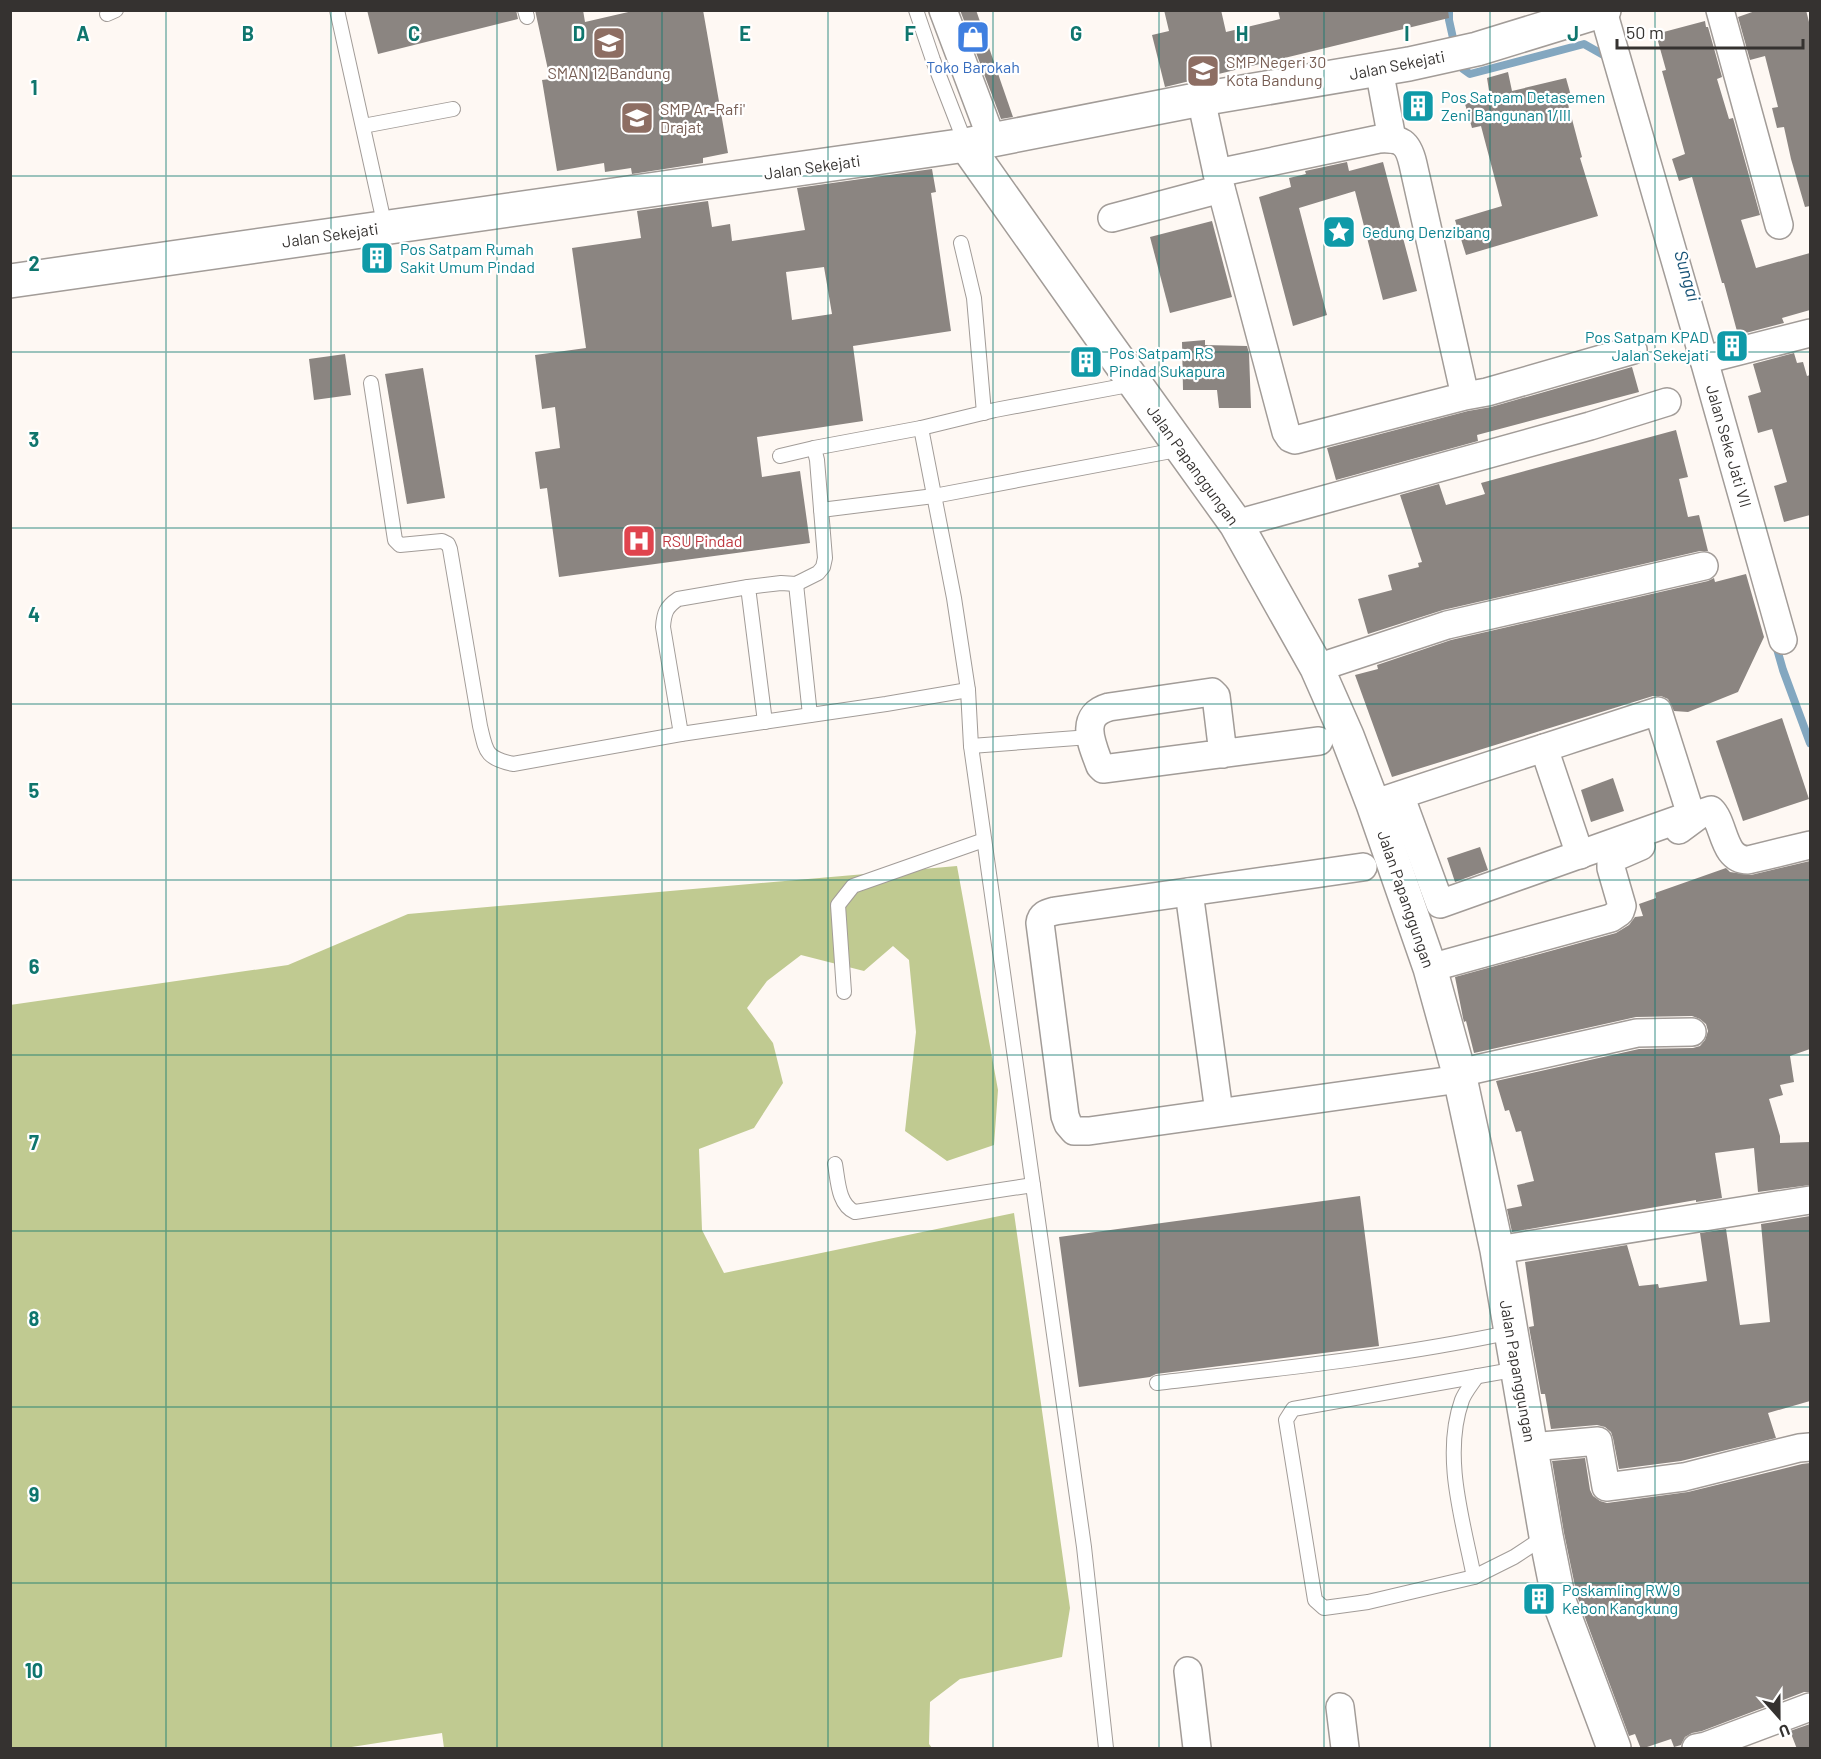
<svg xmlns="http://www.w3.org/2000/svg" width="1821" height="1759" viewBox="0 0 1821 1759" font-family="Barlow,sans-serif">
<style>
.forest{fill:#c0ca91}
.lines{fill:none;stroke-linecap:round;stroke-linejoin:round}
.stream{stroke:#83a7c0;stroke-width:8}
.building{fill:#8b8581;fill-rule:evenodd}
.lane-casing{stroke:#a29c98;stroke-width:16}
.street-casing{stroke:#a29c98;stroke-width:30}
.secondary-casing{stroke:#a29c98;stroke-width:36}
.lane{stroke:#fff;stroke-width:14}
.street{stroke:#fff;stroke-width:27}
.secondary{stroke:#fff;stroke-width:33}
.grid{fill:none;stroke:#0f766e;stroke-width:1.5;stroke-opacity:0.55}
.labels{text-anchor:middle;stroke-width:4.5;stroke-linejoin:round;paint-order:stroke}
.education-label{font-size:16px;fill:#785e54;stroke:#fff;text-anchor:start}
.street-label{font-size:16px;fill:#353230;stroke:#fff}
.shop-label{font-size:16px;fill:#366cbe;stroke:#fff}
.culture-label{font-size:16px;fill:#0d838f;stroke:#fff;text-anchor:start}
.health-label{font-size:16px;fill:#be3a42;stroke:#fff;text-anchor:start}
.water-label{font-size:18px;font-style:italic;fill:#165276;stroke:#fff}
.grid-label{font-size:20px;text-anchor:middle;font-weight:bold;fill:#0f766e;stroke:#fff;stroke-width:4.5;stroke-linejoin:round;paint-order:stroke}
</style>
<rect width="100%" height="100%" fill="#fef8f3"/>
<path class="forest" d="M957,866L998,1090L994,1145L947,1161L905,1131L916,1032L909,960L893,946L864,971L801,955L767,981L747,1008L773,1043L783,1083L754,1128L699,1149L702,1230L724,1273L1014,1213L1070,1608L1062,1657L960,1679L930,1702L929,1744L932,1748H444L442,1733L345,1748H11L10,1005L288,965L408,914Z"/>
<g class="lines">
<g class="stream">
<path d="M1449,10V20L1455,47"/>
<path d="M1460,61L1463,69L1470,74L1584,44L1607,57"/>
<path d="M1775,642L1783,670L1810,743"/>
</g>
</g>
<g class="building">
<path d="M367,10H516L518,19L378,54Z"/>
<path d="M535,10H583L585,22L637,10H703L728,153L703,158V163L632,174L631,168L605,172L604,163L557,171L542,80L550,79Z"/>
<path d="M960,10H976L1013,117L1001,119Z"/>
<path d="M1164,10H1221L1226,32L1280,19L1278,10H1448L1449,18L1165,87L1152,35L1169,31Z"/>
<path d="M1758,10H1806L1810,26V206L1805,207L1791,159L1784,127L1777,128L1772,108L1778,107L1765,56L1750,60L1738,17Z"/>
<path d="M1705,21L1706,27H1708L1722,77L1717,79L1729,119L1733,118L1760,215L1741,220L1756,268L1810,253V310L1782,318L1784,323L1738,335L1724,283H1722L1692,177L1679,181L1672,159L1685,154L1662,71L1666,70L1656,34Z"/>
<path d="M1508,72L1512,91L1566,78L1573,103L1568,104L1582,157L1580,158L1598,216L1466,255L1455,220L1502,206L1481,126L1472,128L1465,104L1490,97L1487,78Z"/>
<path d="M1347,162L1349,171L1383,162L1417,291L1383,300L1355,191L1299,208L1327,315L1293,326L1259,197L1291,187L1289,178L1306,174L1305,171Z"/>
<path d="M932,169L936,192L931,193L951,331L853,346L863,421L757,437L762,477L800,471L810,543L559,577L547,488L540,489L535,452L560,448L555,407L542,409L535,355L586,348L572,248L641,238L637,211L708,201L712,227L730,224L732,241L805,230L797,188ZM824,267L832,314L792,320L786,272Z"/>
<path d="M1212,221L1232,297L1170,313L1150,237Z"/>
<path d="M386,246L390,269L367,273L364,250Z"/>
<path d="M1205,340V345L1247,346L1249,353L1251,408H1219L1217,390H1183L1182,342Z"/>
<path d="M1794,353L1797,363L1803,362L1807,376L1810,375V515L1784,522L1774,486L1787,482L1772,429L1758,433L1748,396L1761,392L1753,364Z"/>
<path d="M345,354L351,395L314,400L309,359Z"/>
<path d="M1632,367L1639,392L1477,435L1478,441L1336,480L1327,448L1468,411L1491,407Z"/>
<path d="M423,368L445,498L407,504L385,374Z"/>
<path d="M1676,430L1688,477L1679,479L1688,517L1699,515L1708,551H1700L1443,610L1368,634L1358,599L1392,590L1388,575L1419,567L1418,563L1422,562L1400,495L1439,484L1446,505L1485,494L1481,483Z"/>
<path d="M1746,574L1764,637L1738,692L1688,712L1674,711L1668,699L1661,696H1653L1392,777L1355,675L1378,669L1377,665L1451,640L1708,581L1714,578L1715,582Z"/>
<path d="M1782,718L1809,799L1743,821L1716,741Z"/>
<path d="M1613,778L1624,811L1591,822L1581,790Z"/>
<path d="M1480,847L1488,870L1455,882L1447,858Z"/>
<path d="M1810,861V1049L1790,1056L1794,1082L1780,1085L1783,1095L1769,1099L1780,1136V1143L1810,1142V1185L1758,1192L1754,1148L1715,1153L1722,1198L1696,1202V1200L1512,1232L1507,1209L1522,1206L1517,1185L1534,1181L1521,1131L1516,1132L1509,1110L1505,1111L1496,1081L1639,1049L1693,1048L1700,1046L1705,1040L1708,1031L1706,1024L1700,1019L1692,1016L1636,1017L1474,1053L1466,1021L1464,1022L1463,1018L1455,977L1616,933L1629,925L1635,917L1643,916L1639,904L1656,898L1655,893L1726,868L1730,872L1751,875Z"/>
<path d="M1360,1196L1379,1346L1156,1374L1150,1377L1079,1387L1059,1237Z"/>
<path d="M1810,1216V1401L1768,1413L1776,1438L1681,1461L1619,1469L1613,1438L1611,1432L1605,1427L1597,1425L1551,1429L1545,1394H1541L1529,1327L1534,1326L1525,1262L1627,1245L1639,1286L1658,1284L1659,1288L1707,1281L1700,1233L1726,1229L1740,1325L1770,1322L1761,1224Z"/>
<path d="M1585,1458L1590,1490L1593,1496L1600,1501L1607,1503L1688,1492L1802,1464L1810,1463V1692H1804L1702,1731L1692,1733L1685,1737L1681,1745L1674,1747L1671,1739L1641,1749L1635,1734L1629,1736L1577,1596L1564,1533L1552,1461Z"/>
<path d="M1810,1724V1749H1797L1790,1731Z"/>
</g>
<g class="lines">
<defs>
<g id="lane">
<path d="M337,10L385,227"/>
<path d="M525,10L527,17"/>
<path d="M916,10L933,60L966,145"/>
<path d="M107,14L116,10"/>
<path d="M363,126L453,109"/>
<path d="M961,243L974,298L984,413"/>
<path d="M371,383L395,540L400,545L442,541L448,544L450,549L480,726C486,751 485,758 513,764L681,734L886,704L968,690"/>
<path d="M780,456L814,448"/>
<path d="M821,510L934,496L1182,449"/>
<path d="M796,584L810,715"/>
<path d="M765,722L748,587L781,583L796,584L818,573L823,567L825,558L817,460L814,448L921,428"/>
<path d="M681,734L663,627C664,613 666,607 678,599L748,587"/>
<path d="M971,746L1090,737"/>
<path d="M844,992L838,905L853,886L984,840"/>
<path d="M835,1164C838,1180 838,1205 855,1212L1033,1185"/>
<path d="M1518,1369L1293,1409L1286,1420L1315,1600L1324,1608L1368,1602L1474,1577L1514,1557L1546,1536"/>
<path d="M1157,1383C1276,1369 1395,1357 1512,1332"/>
<path d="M1474,1577C1463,1521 1442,1456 1462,1400C1465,1392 1472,1384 1477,1376"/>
<path d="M1106,1748L1084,1547L971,746L968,690L954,598L921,428L995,410L1134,384"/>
</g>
<g id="street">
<path d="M943,10L992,140"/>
<path d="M1720,10L1779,225"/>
<path d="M1603,11L1704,360L1783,640"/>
<path d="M1379,69L1392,139"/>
<path d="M1201,99L1217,173"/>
<path d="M1112,218L1221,189"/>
<path d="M1704,360L1810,333"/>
<path d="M1465,396L1295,440L1290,438L1286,432L1217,173L1379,139C1401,138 1408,142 1413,164L1465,396L1487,392L1633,350"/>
<path d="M1236,524L1590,426L1667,402"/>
<path d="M1317,668L1447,625L1704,566"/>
<path d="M1544,748L1580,855"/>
<path d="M1223,754L1216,696L1212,692L1109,707C1078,716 1092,744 1100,766L1103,769L1319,741"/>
<path d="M1373,804C1468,772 1563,742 1658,711L1691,815L1440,904L1400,795"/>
<path d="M1679,830L1702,813L1711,810C1725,823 1722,860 1748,860L1810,845"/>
<path d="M1363,867L1055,911C1048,913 1041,914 1040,923L1065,1116L1068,1124L1074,1131H1089L1460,1079"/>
<path d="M1189,892L1219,1112"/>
<path d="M1430,968L1611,918L1620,912L1622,906L1611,868V859L1641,846"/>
<path d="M1459,1073L1637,1033L1692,1032"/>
<path d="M1497,1250L1810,1200"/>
<path d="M1531,1447L1598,1441L1606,1487L1684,1477L1799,1448L1810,1447"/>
<path d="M1188,1671L1197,1748"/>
<path d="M1340,1707L1345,1748"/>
<path d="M1696,1748L1706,1746L1810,1707"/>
</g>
<g id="secondary">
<path d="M966,145L1101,336L1236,524L1317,668L1347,736L1373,804L1430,968L1459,1073L1497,1250L1546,1536L1559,1601L1614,1748"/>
<path d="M10,281L966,145L1201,99L1409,64L1477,49L1604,10"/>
</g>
</defs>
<use href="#lane" class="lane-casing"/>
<use href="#street" class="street-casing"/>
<use href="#secondary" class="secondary-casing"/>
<use href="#lane" class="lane"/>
<use href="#street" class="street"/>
<use href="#secondary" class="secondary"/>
</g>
<path class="grid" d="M166,10V1748M331,10V1748M497,10V1748M662,10V1748M828,10V1748M993,10V1748M1159,10V1748M1324,10V1748M1490,10V1748M1655,10V1748M10,176H1810M10,352H1810M10,528H1810M10,704H1810M10,880H1810M10,1055H1810M10,1231H1810M10,1407H1810M10,1583H1810"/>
<defs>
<symbol id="shop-square" viewBox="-11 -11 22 22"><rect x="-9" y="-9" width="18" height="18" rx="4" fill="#3f7fe0" stroke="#fff"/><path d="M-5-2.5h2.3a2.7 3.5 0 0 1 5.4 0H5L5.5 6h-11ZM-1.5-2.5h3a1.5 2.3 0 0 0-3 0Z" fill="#fff"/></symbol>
<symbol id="school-square" viewBox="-11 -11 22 22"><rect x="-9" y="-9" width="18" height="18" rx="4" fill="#8d6e63" stroke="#fff"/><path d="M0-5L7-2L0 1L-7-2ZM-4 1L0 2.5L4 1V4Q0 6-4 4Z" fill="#fff"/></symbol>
<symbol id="building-square" viewBox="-11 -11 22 22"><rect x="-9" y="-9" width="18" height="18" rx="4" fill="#0f9aa8" stroke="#fff"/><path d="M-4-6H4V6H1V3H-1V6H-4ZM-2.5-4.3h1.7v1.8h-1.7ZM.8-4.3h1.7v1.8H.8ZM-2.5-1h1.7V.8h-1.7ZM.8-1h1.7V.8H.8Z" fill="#fff"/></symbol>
<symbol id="sight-square" viewBox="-11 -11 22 22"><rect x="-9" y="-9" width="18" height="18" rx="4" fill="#0f9aa8" stroke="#fff"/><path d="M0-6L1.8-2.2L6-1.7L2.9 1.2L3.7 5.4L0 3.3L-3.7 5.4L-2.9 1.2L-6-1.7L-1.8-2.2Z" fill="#fff"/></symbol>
<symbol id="hospital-square" viewBox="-11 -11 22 22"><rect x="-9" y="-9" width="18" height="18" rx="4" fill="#e0444e" stroke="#fff"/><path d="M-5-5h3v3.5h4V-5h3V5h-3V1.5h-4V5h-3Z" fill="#fff"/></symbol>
</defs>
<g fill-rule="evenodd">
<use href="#shop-square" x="954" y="18" width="38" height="38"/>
<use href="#school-square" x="590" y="24" width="38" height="38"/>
<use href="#school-square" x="1184" y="52" width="38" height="38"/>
<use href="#building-square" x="1399" y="87" width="38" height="38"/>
<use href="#school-square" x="618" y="99" width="38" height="38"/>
<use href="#sight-square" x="1320" y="213" width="38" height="38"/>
<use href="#building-square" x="358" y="239" width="38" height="38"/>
<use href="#building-square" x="1713" y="327" width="38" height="38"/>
<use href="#building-square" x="1067" y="343" width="38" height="38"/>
<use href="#hospital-square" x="620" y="522" width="38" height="38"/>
<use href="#building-square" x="1520" y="1580" width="38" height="38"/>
</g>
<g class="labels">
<g class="education-label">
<text x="1226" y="68">SMP Negeri 30<tspan x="1226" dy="18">Kota Bandung</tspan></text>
<text x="609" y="79" text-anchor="middle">SMAN 12 Bandung</text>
<text x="660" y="115">SMP Ar-Rafi'<tspan x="660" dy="18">Drajat</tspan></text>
</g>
<g class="street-label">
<text transform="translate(1397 65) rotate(-11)" y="6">Jalan Sekejati</text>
<text transform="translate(812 167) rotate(-8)" y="6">Jalan Sekejati</text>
<text transform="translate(330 235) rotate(-8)" y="6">Jalan Sekejati</text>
<text transform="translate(1729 446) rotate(74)" y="6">Jalan Seke Jati VII</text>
<text transform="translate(1193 465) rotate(54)" y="6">Jalan Papanggungan</text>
<text transform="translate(1406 899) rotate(71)" y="6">Jalan Papanggungan</text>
<text transform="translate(1518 1371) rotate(80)" y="6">Jalan Papanggungan</text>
</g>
<g class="shop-label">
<text x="973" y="73">Toko Barokah</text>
</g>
<g class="culture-label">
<text x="1441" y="103">Pos Satpam Detasemen<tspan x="1441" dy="18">Zeni Bangunan 1/III</tspan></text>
<text x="1362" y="238">Gedung Denzibang</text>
<text x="400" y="255">Pos Satpam Rumah<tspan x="400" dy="18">Sakit Umum Pindad</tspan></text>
<text x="1709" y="343" text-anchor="end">Pos Satpam KPAD<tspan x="1709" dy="18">Jalan Sekejati</tspan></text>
<text x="1109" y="359">Pos Satpam RS<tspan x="1109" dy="18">Pindad Sukapura</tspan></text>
<text x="1562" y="1596">Poskamling RW 9<tspan x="1562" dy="18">Kebon Kangkung</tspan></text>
</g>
<g class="health-label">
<text x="662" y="547">RSU Pindad</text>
</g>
<g class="water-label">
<text transform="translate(1687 276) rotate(74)" y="6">Sungai</text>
</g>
</g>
<g class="grid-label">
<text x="83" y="41">A</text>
<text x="248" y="41">B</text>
<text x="414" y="41">C</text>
<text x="579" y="41">D</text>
<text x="745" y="41">E</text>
<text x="910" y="41">F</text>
<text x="1076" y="41">G</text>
<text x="1242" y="41">H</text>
<text x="1407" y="41">I</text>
<text x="1573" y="41">J</text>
<text x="34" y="95">1</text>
<text x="34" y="271">2</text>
<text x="34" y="447">3</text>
<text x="34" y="622">4</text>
<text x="34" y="798">5</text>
<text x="34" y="974">6</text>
<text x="34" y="1150">7</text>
<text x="34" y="1326">8</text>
<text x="34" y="1502">9</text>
<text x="34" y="1678">10</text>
</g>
<rect width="1821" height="1759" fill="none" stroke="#353230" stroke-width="24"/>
<g transform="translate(1779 1717) rotate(159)" stroke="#ffffff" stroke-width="4.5" paint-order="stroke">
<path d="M0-4.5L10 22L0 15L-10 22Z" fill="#353230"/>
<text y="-9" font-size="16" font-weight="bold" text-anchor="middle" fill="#353230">U</text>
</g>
<path d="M1617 39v9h186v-9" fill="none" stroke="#353230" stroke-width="3"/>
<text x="1626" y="39" font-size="18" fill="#353230" stroke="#ffffff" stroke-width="4.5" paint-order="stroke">50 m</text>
</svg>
